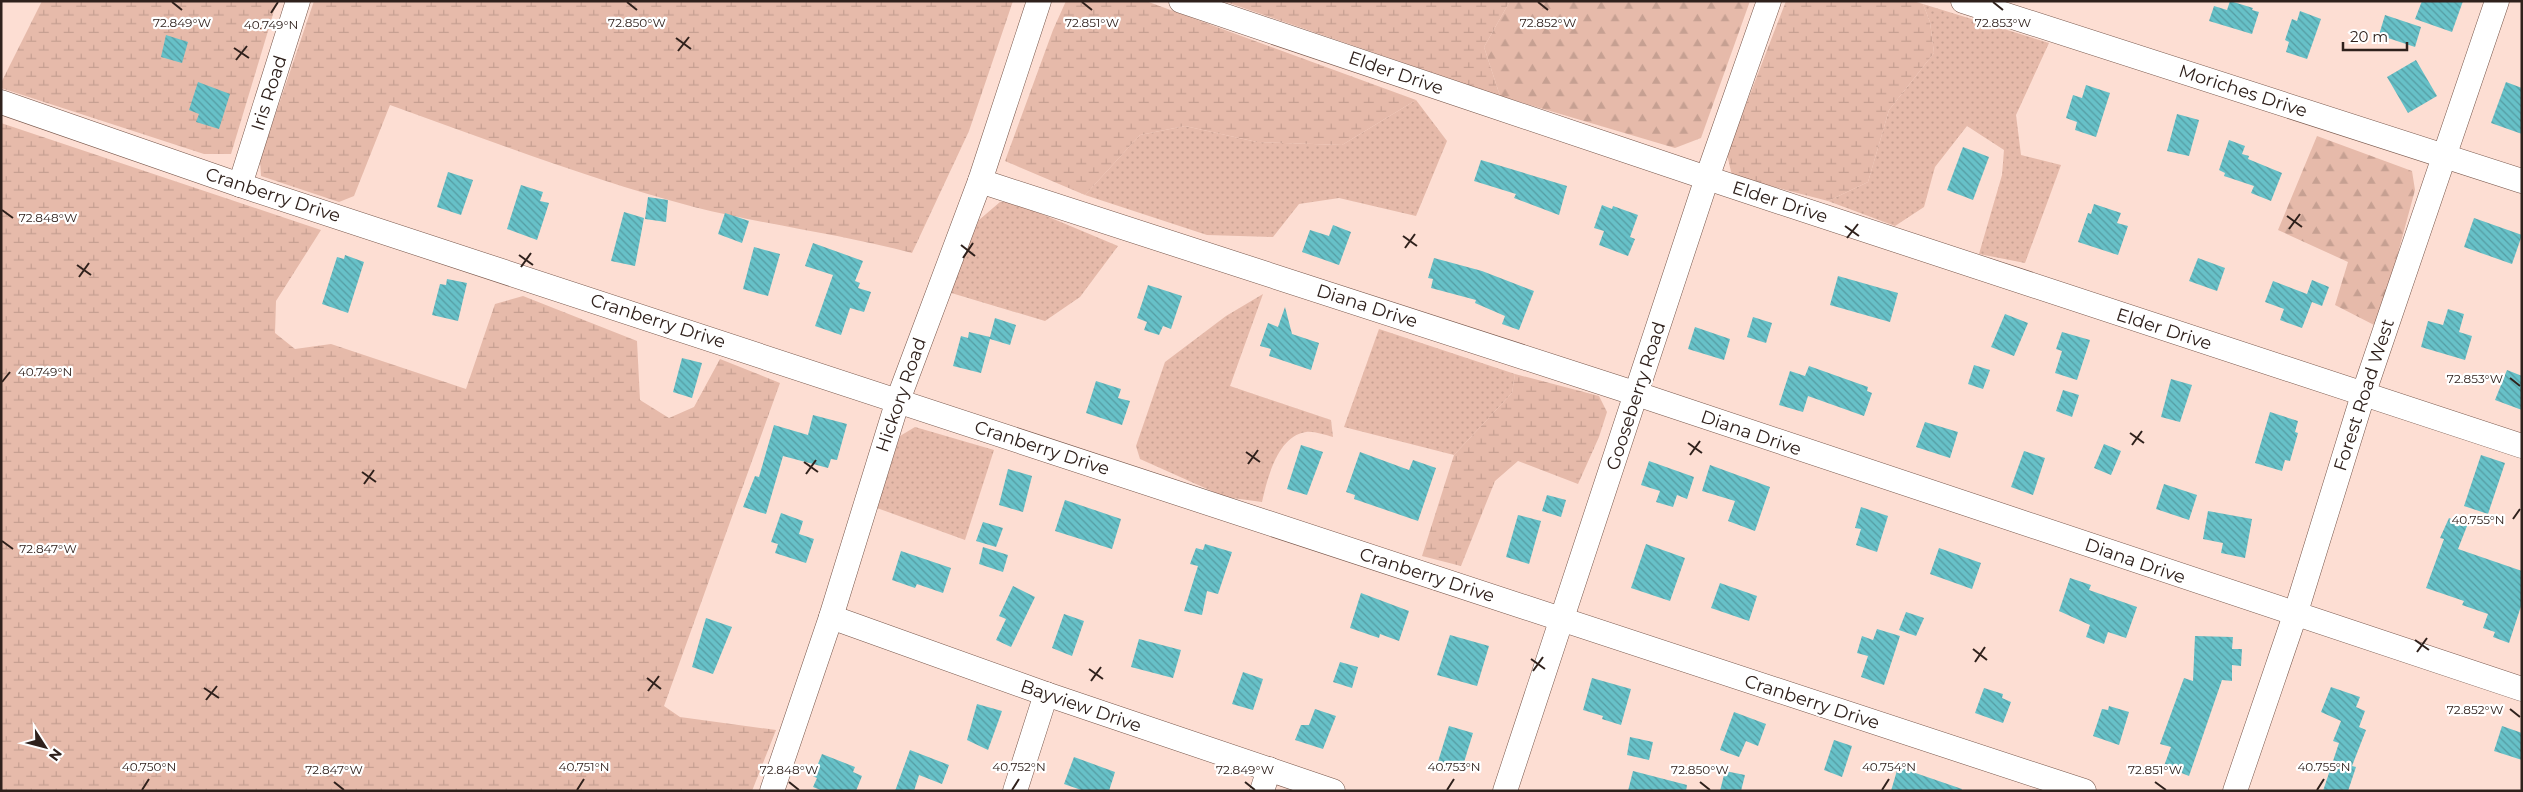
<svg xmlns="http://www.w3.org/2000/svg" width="2523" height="792" viewBox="0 0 2523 792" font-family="Montserrat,sans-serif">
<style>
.grass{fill:url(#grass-dots)}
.forest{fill:url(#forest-firs)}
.wetland{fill:url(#wetland-marsh)}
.building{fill:url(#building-back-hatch)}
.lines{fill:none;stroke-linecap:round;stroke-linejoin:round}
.street-casing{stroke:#765549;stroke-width:25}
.street{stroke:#fff;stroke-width:24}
.ticks{fill:none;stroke:#2f211c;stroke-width:2}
.labels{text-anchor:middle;stroke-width:4.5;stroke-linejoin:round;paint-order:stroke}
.street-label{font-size:18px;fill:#2f211c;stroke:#fff}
.ticks-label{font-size:12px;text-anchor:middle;fill:#2f211c;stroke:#fff;stroke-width:4.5;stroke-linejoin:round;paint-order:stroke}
</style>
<defs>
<pattern id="grass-dots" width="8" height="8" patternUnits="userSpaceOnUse" patternTransform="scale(1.25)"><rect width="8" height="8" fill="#e6baaa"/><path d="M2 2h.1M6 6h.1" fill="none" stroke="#c6a092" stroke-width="1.8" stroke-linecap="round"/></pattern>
<pattern id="forest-firs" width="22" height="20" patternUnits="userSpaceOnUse" patternTransform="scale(1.25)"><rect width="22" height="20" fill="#e6baaa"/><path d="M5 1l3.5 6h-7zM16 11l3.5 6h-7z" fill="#c6a092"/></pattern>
<pattern id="wetland-marsh" width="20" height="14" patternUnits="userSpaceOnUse" patternTransform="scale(1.25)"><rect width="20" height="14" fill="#e6baaa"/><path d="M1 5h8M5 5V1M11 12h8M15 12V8" fill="none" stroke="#c6a092"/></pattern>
<pattern id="building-back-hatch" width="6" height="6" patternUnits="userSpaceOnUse" patternTransform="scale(1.25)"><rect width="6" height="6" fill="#67c1c8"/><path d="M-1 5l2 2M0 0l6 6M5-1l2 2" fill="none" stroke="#559ca2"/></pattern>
</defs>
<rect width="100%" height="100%" fill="#fdded3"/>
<g class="grass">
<path d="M1923,4L2049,43L2016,115L2021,155L2061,165L2025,263L1979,254L2002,175L2004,150L1967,126L1935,167L1924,207L1895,226L1828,201L1868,182L1889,110L1934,53L1930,22Z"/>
<path d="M1416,100L1447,141L1416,216L1339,198L1299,204L1273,237L1207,235L1085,195L1140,135L1185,126L1257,142L1342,145Z"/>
<path d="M1000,202H1013L1118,246L1080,297L1045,321L948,292L979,220Z"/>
<path d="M1263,294L1230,386L1331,420L1333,437C1325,435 1314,431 1306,432C1277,436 1267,480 1262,502L1225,497L1140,459L1136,446L1165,362L1226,316Z"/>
<path d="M1379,329L1515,374L1512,393L1454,455L1344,427Z"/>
<path d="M915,427L994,450L965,540L877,508L900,436Z"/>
</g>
<g class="forest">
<path d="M1510,1H1750L1701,138L1675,148L1500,96L1484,47Z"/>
<path d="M2317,136L2412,171L2415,190L2378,327L2335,305L2348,262L2278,230Z"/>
</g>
<g class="wetland">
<path d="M42,1H277L231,154H204L1,88V83Z"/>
<path d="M314,1H1013L969,131L912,253C840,234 766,225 694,207C591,180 491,141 390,105L354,196L339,202L261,176L260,160Z"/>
<path d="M1066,1H1146L1416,100L1342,145L1257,142L1185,126L1140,135L1085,195L1005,161L1053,30Z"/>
<path d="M1223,1H1510L1484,47L1500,96Z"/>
<path d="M1786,1H1913L1923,4L1930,22L1934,53L1889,110L1868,182L1828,201L1732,176L1727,154Z"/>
<path d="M1,123L321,230L276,301L275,333L295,349L331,344L466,389L495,304L523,296L637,341L640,400L669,418L694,407L720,359L780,383L664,706L680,717L776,730L752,791H1Z"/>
<path d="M1515,374L1599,396L1607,412L1599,437L1578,484L1518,461L1495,481L1461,566L1422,556L1454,455L1512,393Z"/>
</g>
<g class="building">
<path d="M2230,1L2253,8L2252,10L2259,12L2252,34L2209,21L2214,6L2227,10Z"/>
<path d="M2422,1H2463L2452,32L2415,19Z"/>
<path d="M2300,11L2321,19L2307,59L2286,52L2289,42L2285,40L2292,19L2297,21Z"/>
<path d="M2385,15L2421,27L2415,47L2379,35Z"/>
<path d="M166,35L188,42L182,63L161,57Z"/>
<path d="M2416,60L2437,96L2408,113L2387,77Z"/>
<path d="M198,82L230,94L219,129L196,122L199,114L189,110Z"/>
<path d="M2506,82L2522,88V134L2491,123Z"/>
<path d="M2086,85L2110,93L2096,137L2075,130L2077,122L2066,118L2073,95L2082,98Z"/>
<path d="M2177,114L2199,120L2189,156L2167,151Z"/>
<path d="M2229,140L2245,146L2242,154L2249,156L2248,159L2282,173L2271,201L2251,193L2254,186L2224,176L2225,173L2219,170Z"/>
<path d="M1963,147L1989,157L1973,200L1947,190Z"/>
<path d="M1481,160L1567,186L1559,215L1514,198L1516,194L1474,181Z"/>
<path d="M448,172L473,180L461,215L437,207Z"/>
<path d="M521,185L543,192L540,201L549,203L537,240L507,229Z"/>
<path d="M648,197L668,200L666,222L645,219Z"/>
<path d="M2094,204L2121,213L2117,223L2128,226L2118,255L2078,242L2088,213L2091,214Z"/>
<path d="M1602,205L1612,209L1613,206L1638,215L1630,237L1635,239L1628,256L1599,245L1604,231L1594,228Z"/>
<path d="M624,212L644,218L635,266L611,261Z"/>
<path d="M725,213L749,221L742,243L718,234Z"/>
<path d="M2474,218L2522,235L2512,264L2464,247Z"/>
<path d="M1333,225L1351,232L1339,265L1302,252L1310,230L1329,236Z"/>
<path d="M813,243L863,261L855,281L860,283L858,288L871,292L864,312L850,308L841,335L815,326L833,275L805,266Z"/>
<path d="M754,247L780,254L768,296L743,289Z"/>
<path d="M345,255L364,262L348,313L322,304L337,257L344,259Z"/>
<path d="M1434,258L1482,271L1534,291L1519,330L1502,324L1505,316L1475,303L1476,300L1431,288L1433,279L1428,278Z"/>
<path d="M2198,258L2225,268L2217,291L2189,281Z"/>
<path d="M1838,276L1898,293L1890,322L1830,305Z"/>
<path d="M447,279L467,283L458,321L432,315L440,284L446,285Z"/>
<path d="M2312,280L2329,287L2322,306L2312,302L2302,328L2280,320L2284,309L2265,302L2273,281L2307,294Z"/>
<path d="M1148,285L1182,296L1171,329L1163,326L1159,335L1144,330L1147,322L1137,318Z"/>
<path d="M1285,307L1292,334L1319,343L1311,370L1269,356L1271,349L1260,346L1268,323L1278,327Z"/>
<path d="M2448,309L2464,314L2459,332L2472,336L2465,360L2421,347L2428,321L2443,325Z"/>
<path d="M2005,314L2028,323L2014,356L1991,347Z"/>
<path d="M1753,317L1772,323L1766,343L1747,337Z"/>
<path d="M995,318L1016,325L1010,345L990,339L981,373L953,366L961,336L968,338L969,332L990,337Z"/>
<path d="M1695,327L1730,339L1724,360L1688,349Z"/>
<path d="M2062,332L2090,340L2077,380L2055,373L2062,351L2056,349Z"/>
<path d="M682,358L702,363L692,398L673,392Z"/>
<path d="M1974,365L1990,370L1983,389L1968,384Z"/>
<path d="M1809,366L1868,387L1867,391L1872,393L1864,416L1808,396L1803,412L1779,405L1790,371L1805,376Z"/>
<path d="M2507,370L2522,376V410L2495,400Z"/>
<path d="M2171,379L2192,385L2180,422L2161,417Z"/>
<path d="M1096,381L1121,389L1118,398L1130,401L1122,425L1086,413Z"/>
<path d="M2063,390L2079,395L2072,417L2056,411Z"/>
<path d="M2270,412L2298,421L2295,432L2298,433L2290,461L2285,460L2282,471L2255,463Z"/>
<path d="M813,415L847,424L837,460L831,459L828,468L783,456L766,514L743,507L755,476L759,477L774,425L808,435Z"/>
<path d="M1925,422L1958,432L1950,458L1916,447Z"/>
<path d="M2104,444L2121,451L2111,475L2094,468Z"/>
<path d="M1301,445L1323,452L1307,495L1287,489Z"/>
<path d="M2024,451L2045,458L2033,495L2011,487Z"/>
<path d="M1360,452L1409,470L1413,460L1436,468L1418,521L1354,499L1355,495L1346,492Z"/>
<path d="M2481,455L2505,463L2488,514L2464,506Z"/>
<path d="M1649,461L1694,477L1687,499L1677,495L1673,507L1656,502L1660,491L1641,485Z"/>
<path d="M1710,465L1770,487L1755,531L1728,521L1735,501L1702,491Z"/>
<path d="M1008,469L1032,476L1023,512L999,505Z"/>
<path d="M2164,484L2197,495L2189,520L2156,509Z"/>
<path d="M1547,495L1566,500L1561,517L1542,511Z"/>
<path d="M1065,500L1121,519L1112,549L1055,531Z"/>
<path d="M1861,507L1888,516L1877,552L1856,545L1861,529L1855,528Z"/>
<path d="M2208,511L2252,519L2245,558L2221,553L2223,543L2203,539Z"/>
<path d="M781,513L803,521L799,534L814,539L806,563L775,553L778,544L771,542Z"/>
<path d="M1518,515L1541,521L1529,564L1506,557Z"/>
<path d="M2449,518L2467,526L2458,549L2522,571V603L2509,643L2493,637L2495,632L2483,628L2488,614L2462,605L2464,601L2426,588L2444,539L2440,538Z"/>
<path d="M983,522L1003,528L996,547L976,541Z"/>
<path d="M1205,544L1232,552L1218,594L1207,591L1202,615L1184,611L1198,566L1190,564L1196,548L1203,550Z"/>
<path d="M1646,544L1685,558L1670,601L1631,588Z"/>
<path d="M983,547L1008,555L1003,572L979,564Z"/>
<path d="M1939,548L1981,563L1972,589L1930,574Z"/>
<path d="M901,551L951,568L943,593L917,584L915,588L892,580Z"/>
<path d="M2070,578L2091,585L2089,590L2137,607L2126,638L2108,632L2104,644L2086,637L2090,625L2059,611Z"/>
<path d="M1720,583L1757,596L1749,621L1711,608Z"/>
<path d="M1013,586L1035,597L1011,647L996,640L1006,619L999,616Z"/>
<path d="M1361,593L1409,611L1399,641L1380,634L1379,638L1350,628Z"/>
<path d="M1906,612L1924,618L1916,636L1899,630Z"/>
<path d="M1064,614L1084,621L1072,656L1052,648Z"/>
<path d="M706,618L732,627L713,674L692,667Z"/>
<path d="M1877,629L1900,636L1884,685L1861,677L1868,656L1857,653L1862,636L1873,640Z"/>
<path d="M1450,635L1489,646L1477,686L1437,675Z"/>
<path d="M2195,636L2233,637L2232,649H2242L2241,666L2232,665V681L2222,680L2189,776L2164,766L2171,747L2160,744L2184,678L2193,681Z"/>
<path d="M1139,639L1181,650L1173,678L1131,667Z"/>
<path d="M1340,662L1358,667L1352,688L1333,682Z"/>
<path d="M1243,672L1263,679L1253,710L1232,704Z"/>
<path d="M1592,678L1631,689L1621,725L1602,719L1603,716L1583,710Z"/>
<path d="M2331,687L2360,697L2356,707L2365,711L2359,727L2366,730L2352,766L2356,767L2348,791H2323L2339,743L2333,741L2341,721L2321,712Z"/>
<path d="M1984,688L2003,694L2002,698L2011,702L2003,723L1975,713Z"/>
<path d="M977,704L1002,711L988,750L967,740Z"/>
<path d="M2109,706L2129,712L2119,745L2093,736L2102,709L2108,710Z"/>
<path d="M1315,709L1336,716L1323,749L1295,740L1301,725H1309Z"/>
<path d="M1734,712L1766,724L1758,746L1746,741L1739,757L1720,750Z"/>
<path d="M1449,726L1473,733L1461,772L1437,765Z"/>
<path d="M2502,726L2522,733V760L2494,751Z"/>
<path d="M1630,737L1653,742L1649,760L1627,755Z"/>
<path d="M1834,740L1852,746L1842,777L1824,770Z"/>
<path d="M910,750L949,765L942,784L919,775L914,791H895Z"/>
<path d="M822,754L855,767L853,772L862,776L856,791H823L813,787L817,778L813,776Z"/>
<path d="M1074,757L1115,772L1109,791H1084L1064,784Z"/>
<path d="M1898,767L1962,789L1961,791H1891Z"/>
<path d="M1633,771L1687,785L1686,791H1628Z"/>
<path d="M1725,771L1745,775L1741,791H1720Z"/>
</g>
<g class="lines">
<defs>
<g id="street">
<path d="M1181,1L1707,178L2522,446"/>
<path d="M1963,1L2522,181"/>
<path d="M1,102L240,185L2084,791"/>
<path d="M980,181L1637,394L2522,689"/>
<path d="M240,185L298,1"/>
<path d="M831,617L1046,694L1333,791"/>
<path d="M772,791L831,617L898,400L980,181L1039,1"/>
<path d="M1015,791L1046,694"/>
<path d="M1262,791L1269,769"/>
<path d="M1505,791L1707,178L1769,1"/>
<path d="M2235,791L2295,615L2363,395L2497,1"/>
</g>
</defs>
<use href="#street" class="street-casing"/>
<use href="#street" class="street"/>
</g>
<path class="ticks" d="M172,2L182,10M627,2L637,10M1082,2L1092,10M1538,2L1548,10M1993,2L2003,10M271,13L278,2M676,38L691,49M234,48L249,58M678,51L689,37M236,60L247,46M2,210L13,218M2287,216L2302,227M1845,226L1859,236M2289,229L2300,214M1403,236L1417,246M1847,238L1858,224M961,245L975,256M1405,248L1415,234M519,255L533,265M963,258L973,243M77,265L91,275M521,267L531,253M79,277L89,263M2510,378L2520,386M2,382L10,372M2130,433L2144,443M1688,443L1702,453M2132,445L2142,431M1246,452L1260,462M1690,455L1700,441M804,462L818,472M1248,464L1258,450M362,472L376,482M806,474L816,460M364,484L374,470M2513,519L2520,509M2,541L13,549M2415,640L2429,650M1973,649L1987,660M2417,652L2427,638M1531,659L1545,669M1975,662L1985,647M1089,669L1103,679M1533,671L1543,657M647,678L661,689M1091,681L1101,667M204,688L219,698M648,691L659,676M206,700L217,686M2510,709L2520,717M334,782L344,790M789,782L799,790M1245,782L1255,790M1700,782L1710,790M2155,782L2166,790M142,790L149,779M577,790L584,779M1012,790L1019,779M1447,790L1454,779M1882,790L1889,779M2317,790L2324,779"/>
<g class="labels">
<g class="street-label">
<text transform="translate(1396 73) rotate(19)" y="6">Elder Drive</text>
<text transform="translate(2243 91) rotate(18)" y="6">Moriches Drive</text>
<text transform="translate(269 93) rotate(-72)" y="6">Iris Road</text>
<text transform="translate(273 195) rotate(18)" y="6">Cranberry Drive</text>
<text transform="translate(1780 202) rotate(18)" y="6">Elder Drive</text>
<text transform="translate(1367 306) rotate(18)" y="6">Diana Drive</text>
<text transform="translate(658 321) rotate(18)" y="6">Cranberry Drive</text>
<text transform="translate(2164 329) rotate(18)" y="6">Elder Drive</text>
<text transform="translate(901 395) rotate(-71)" y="6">Hickory Road</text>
<text transform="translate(2364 395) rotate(-72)" y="6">Forest Road West</text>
<text transform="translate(1636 396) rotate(-72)" y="6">Gooseberry Road</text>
<text transform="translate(1751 433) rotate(19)" y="6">Diana Drive</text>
<text transform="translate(1042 448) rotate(18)" y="6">Cranberry Drive</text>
<text transform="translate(2135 561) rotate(19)" y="6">Diana Drive</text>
<text transform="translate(1427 575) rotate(18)" y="6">Cranberry Drive</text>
<text transform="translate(1812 702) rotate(18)" y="6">Cranberry Drive</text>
<text transform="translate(1081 706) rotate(19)" y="6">Bayview Drive</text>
</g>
</g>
<g class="ticks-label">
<text x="637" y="27">72.850°W</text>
<text x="1092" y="27">72.851°W</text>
<text x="182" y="27">72.849°W</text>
<text x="1548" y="27">72.852°W</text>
<text x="2003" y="27">72.853°W</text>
<text x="271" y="29">40.749°N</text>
<text x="48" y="222">72.848°W</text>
<text x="45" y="376">40.749°N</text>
<text x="2475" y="383">72.853°W</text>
<text x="2478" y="524">40.755°N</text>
<text x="48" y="553">72.847°W</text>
<text x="2475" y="714">72.852°W</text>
<text x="149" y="771">40.750°N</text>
<text x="584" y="771">40.751°N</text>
<text x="1019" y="771">40.752°N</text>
<text x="1454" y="771">40.753°N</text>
<text x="1889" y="771">40.754°N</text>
<text x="2324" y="771">40.755°N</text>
<text x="334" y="774">72.847°W</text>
<text x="789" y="774">72.848°W</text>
<text x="1245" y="774">72.849°W</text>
<text x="1700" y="774">72.850°W</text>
<text x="2155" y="774">72.851°W</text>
</g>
<rect width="2523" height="792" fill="none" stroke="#2f211c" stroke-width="5"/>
<g transform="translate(45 747) rotate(126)" stroke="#ffffff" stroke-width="4" paint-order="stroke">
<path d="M0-4L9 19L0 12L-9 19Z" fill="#2f211c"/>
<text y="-8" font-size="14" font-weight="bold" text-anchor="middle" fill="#2f211c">N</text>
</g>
<path d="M2343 42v8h64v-8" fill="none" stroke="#2f211c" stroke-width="2.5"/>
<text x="2350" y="42" font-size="15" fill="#2f211c" stroke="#ffffff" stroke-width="4" paint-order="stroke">20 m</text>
</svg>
